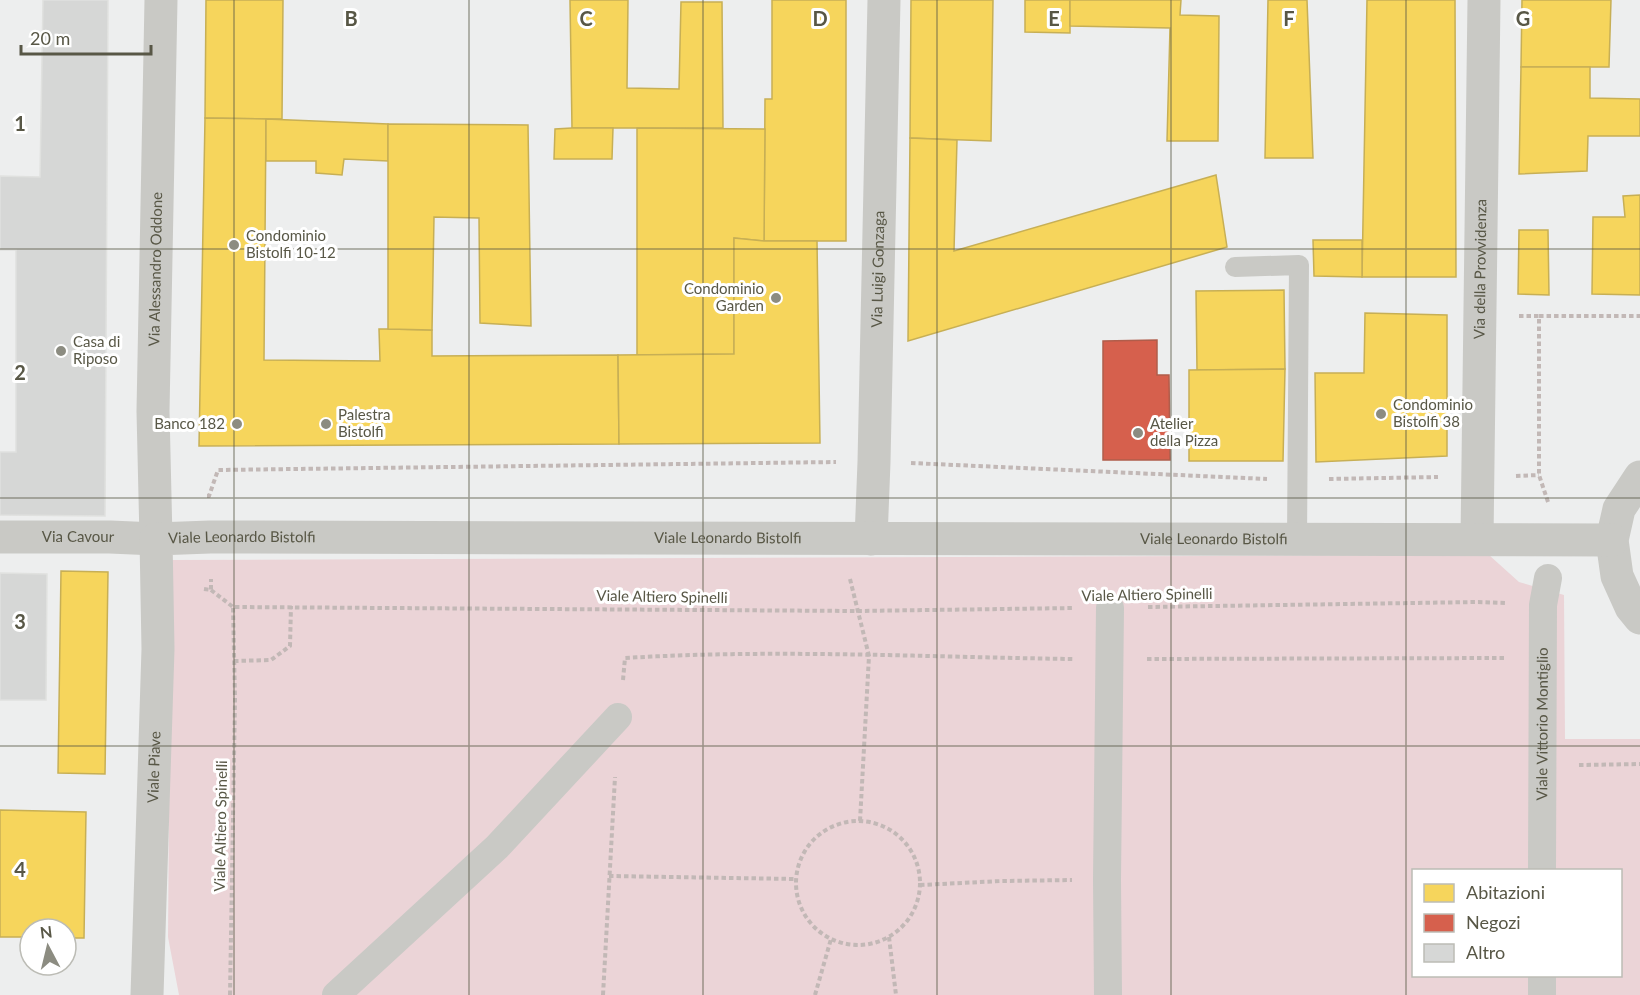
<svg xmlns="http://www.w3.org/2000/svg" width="1640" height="995" viewBox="0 0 1640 995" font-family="Lato,sans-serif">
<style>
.green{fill:#ebd4d7;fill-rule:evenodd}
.homes{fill:#f6d55c;stroke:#c7af55;stroke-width:1.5}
.shops{fill:#d6604d;stroke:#b05d4b;stroke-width:1.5}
.building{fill:#d6d7d6;stroke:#e0e1df;stroke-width:1.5}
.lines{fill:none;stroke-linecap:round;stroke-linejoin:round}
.path{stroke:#c2b8b6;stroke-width:4;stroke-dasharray:4.5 3;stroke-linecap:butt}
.service{stroke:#c9c9c5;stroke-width:20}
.pedestrian{stroke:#c9c9c5;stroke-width:28}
.minor{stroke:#c9c9c5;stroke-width:33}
.tertiary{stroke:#c9c9c5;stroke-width:33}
.grid{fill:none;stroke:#585746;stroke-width:1.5;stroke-opacity:0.55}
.poi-dot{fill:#8c8c81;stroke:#fff;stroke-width:2}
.labels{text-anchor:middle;stroke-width:6;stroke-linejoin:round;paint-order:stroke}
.poi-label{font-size:15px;fill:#585746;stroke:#fff;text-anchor:start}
.street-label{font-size:15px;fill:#585746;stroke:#fff}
.grid-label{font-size:20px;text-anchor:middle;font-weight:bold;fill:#585746;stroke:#fff;stroke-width:6;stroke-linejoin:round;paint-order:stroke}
</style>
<rect width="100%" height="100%" fill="#edeeee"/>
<path class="green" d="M1489,555L1519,582L1564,595L1565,739H1640V995H179L168,937L171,560ZM1414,870H1620V976H1414Z"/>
<g class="homes">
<path d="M206,0H283L282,119L205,118Z"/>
<path d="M570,0H628L627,88L679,89L681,2H722L723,128H572Z"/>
<path d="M772,0H846V241H764L765,99H772Z"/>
<path d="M911,0H993L991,141L910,138Z"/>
<path d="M1025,0H1070V33L1025,32Z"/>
<path d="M1070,0H1181L1180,15L1219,16L1218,141H1167L1170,28L1070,26Z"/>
<path d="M1268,0H1307L1313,158H1265Z"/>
<path d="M1367,0H1455L1456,277H1362Z"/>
<path d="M1522,0H1611L1609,67H1521Z"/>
<path d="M1521,67H1590V98L1640,99V136H1588L1587,171L1519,174Z"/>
<path d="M205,118L266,119L264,360L380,361L379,329H388L432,330V356L618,355L619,444L199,446Z"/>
<path d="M266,119L388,124V161L344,159L342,175L316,173V161H266Z"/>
<path d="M388,124L528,125L531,326L480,323L479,218L434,217L432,330L388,329Z"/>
<path d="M572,128H613L612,159H554L555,129Z"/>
<path d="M637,128L765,129L764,241L734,238V354L637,355Z"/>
<path d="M910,138L957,140L954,251L1216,175L1227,247L908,341Z"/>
<path d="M1640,195V295L1592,294L1593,217H1625L1623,196Z"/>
<path d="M1519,230H1548L1549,295L1518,294Z"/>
<path d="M734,238L764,241H817L820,443L619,444L618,355L734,354Z"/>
<path d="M1313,240H1362V277L1314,276Z"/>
<path d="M1284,290L1285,369L1197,370L1196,291Z"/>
<path d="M1365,313L1447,315V456L1316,462L1315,373H1364Z"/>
<path d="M1285,369L1283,461H1189V370Z"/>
<path d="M61,571L108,572L105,774L58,773Z"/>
<path d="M0,810L86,812L84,938H66V929H30V937H0Z"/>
</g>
<path class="shops" d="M1157,340V375H1169L1170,460H1103V341Z"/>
<g class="building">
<path d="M43,0H108L105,516L0,515V452H16V250H0V176L40,177Z"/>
<path d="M0,573L47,574L46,700H0Z"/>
</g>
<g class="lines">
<g class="path">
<path d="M1519,316H1539"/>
<path d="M911,463L1267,479"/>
<path d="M1516,476L1539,475"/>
<path d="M1329,479L1438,477"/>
<path d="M207,496H209L218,470L836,462"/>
<path d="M1548,502L1539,475V316H1640"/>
<path d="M850,579L869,656L860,821"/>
<path d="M204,589L211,590V579"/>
<path d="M211,590L233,607"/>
<path d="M1148,607L1478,602L1506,603"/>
<path d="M1147,659L1505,658"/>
<path d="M234,661L271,660L290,646L291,606"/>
<path d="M623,680L625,658C774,649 924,657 1073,659"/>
<path d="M1579,765L1640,764"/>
<circle cx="858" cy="883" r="62"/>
<path d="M609,876L795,879"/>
<path d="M920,885L1002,881L1072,880"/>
<path d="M889,937L896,995"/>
<path d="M230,995L235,699L233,607L857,611L1074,608"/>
<path d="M603,995L615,777"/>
<path d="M815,995L831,939"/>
</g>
<path class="service" d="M1235,267L1299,265L1297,540"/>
<g class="pedestrian">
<path id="s1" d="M1542,870L1543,605L1548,578"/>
<path d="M1542,976V995"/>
<path d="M336,995L497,847L618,717"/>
<path d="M1108,995L1107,880L1110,608"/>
</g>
<g class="minor">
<path id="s2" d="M0,537H110L156,539L153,411L161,0"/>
<path id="s3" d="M871,539L874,462L884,0"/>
<path id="s4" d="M1477,539L1484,0"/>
</g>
<g class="tertiary">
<path d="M1640,477L1619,509L1612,540L1617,576L1631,607L1640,618"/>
<path id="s5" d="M147,995L158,649L156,539L210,537L1612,540"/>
</g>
</g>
<path class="grid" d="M234,0V995M469,0V995M703,0V995M937,0V995M1171,0V995M1406,0V995M0,249H1640M0,498H1640M0,746H1640"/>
<g class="poi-dot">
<circle cx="234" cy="245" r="6"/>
<circle cx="776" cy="298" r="6"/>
<circle cx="61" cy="351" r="6"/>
<circle cx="1381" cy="414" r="6"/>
<circle cx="237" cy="424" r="6"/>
<circle cx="326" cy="424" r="6"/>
<circle cx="1138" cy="433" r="6"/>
</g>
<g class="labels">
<g class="poi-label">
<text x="246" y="241">Condominio<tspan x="246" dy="17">Bistolfi 10-12</tspan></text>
<text x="764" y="294" text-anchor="end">Condominio<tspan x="764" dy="17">Garden</tspan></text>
<text x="73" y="347">Casa di<tspan x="73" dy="17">Riposo</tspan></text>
<text x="1393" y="410">Condominio<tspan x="1393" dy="17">Bistolfi 38</tspan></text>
<text x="338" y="420">Palestra<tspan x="338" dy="17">Bistolfi</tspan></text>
<text x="225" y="429" text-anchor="end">Banco 182</text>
<text x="1150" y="429">Atelier<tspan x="1150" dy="17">della Pizza</tspan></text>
</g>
<g class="street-label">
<text dy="5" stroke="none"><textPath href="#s2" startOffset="426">Via Alessandro Oddone</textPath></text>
<text dy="5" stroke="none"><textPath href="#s3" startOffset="270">Via Luigi Gonzaga</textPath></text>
<text dy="5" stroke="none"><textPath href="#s4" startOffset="270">Via della Provvidenza</textPath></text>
<text dy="5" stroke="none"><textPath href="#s2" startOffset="78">Via Cavour</textPath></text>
<text dy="5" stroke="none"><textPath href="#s5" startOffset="542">Viale Leonardo Bistolfi</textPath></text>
<text dy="5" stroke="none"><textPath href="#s5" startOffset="1028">Viale Leonardo Bistolfi</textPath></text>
<text dy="5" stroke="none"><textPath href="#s5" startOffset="1514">Viale Leonardo Bistolfi</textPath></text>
<text transform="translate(1147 595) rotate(-1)" y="5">Viale Altiero Spinelli</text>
<text transform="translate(662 597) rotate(1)" y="5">Viale Altiero Spinelli</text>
<text dy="5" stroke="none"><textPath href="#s1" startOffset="146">Viale Vittorio Montiglio</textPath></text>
<text dy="5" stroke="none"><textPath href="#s5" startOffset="228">Viale Piave</textPath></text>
<text transform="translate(221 826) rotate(-89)" y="5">Viale Altiero Spinelli</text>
</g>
</g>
<g class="grid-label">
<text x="351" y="26">B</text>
<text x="586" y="26">C</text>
<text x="820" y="26">D</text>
<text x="1054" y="26">E</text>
<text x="1289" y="26">F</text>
<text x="1523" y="26">G</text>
<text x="20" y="131">1</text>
<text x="20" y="380">2</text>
<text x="20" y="629">3</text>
<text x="20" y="877">4</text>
</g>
<rect x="1412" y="869" width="210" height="108" fill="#ffffff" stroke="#bcbcb5" stroke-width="1.5"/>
<rect x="1424" y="884" width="30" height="18" fill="#f6d55c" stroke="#bcbcb5" stroke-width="1.5"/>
<text x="1466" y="899" font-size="18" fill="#585746">Abitazioni</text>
<rect x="1424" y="914" width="30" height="18" fill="#d6604d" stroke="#bcbcb5" stroke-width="1.5"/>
<text x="1466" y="929" font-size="18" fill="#585746">Negozi</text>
<rect x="1424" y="944" width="30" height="18" fill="#d6d7d6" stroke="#bcbcb5" stroke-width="1.5"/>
<text x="1466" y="959" font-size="18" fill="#585746">Altro</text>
<g transform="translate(48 947) rotate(353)"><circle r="28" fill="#ffffff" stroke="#bcbcb5" stroke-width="1.5"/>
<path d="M0-4.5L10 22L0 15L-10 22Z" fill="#8c8c81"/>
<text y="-9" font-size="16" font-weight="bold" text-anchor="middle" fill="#585746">N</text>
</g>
<path d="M21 45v9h130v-9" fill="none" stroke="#585746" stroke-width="3"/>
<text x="30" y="45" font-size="18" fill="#585746" stroke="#ffffff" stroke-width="4.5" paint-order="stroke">20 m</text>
</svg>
